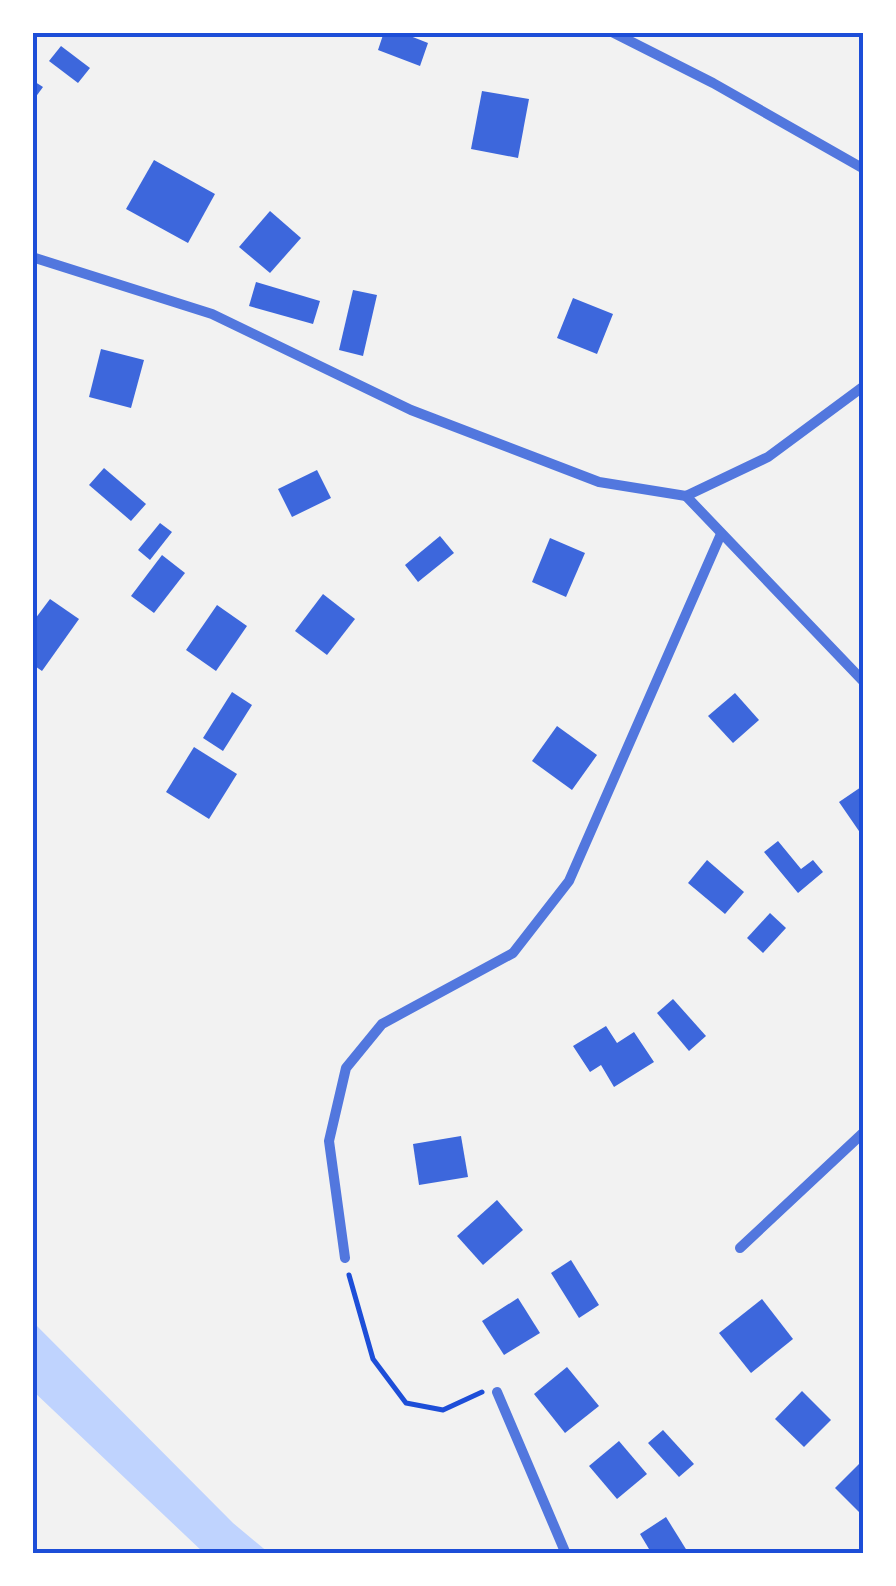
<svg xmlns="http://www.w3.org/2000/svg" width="896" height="1586" viewBox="0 0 896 1586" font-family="'Golos Text',sans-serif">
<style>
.water{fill:#bfd3fe}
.building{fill:#3d67dc}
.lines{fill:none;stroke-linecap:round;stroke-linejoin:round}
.path{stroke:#1d4ed8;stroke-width:5}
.minor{stroke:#5277de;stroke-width:10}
.neatline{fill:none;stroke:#1d4ed8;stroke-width:4}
</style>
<rect width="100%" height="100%" fill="#f2f2f2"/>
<path class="water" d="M33,1322L233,1523L269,1553H204L33,1391Z"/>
<g class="building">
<path d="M384,32H400L428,43L420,66L378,50Z"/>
<path d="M61,46L90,68L78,83L49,61Z"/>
<path d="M32,80L43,87L32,102Z"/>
<path d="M482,91L529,99L518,158L471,149Z"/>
<path d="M154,160L215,194L188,243L126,209Z"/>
<path d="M270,211L301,238L270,273L239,247Z"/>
<path d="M256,282L320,301L313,324L249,306Z"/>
<path d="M353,290L377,295L363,356L339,350Z"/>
<path d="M573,298L613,314L597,354L557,338Z"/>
<path d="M101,349L144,360L131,408L89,397Z"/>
<path d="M104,468L146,504L131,521L89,485Z"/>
<path d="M317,470L331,498L292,517L278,489Z"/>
<path d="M160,523L172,532L150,560L138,550Z"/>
<path d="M440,536L454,553L418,582L405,565Z"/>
<path d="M550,538L585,553L566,597L532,582Z"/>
<path d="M162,555L185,573L154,613L131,596Z"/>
<path d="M323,594L355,619L327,655L295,631Z"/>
<path d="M50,599L79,619L42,671L32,664V623Z"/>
<path d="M217,605L247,626L216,671L186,650Z"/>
<path d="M232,692L252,705L223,751L203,738Z"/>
<path d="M735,693L759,720L733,743L708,716Z"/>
<path d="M557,726L597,755L572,790L532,761Z"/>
<path d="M194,747L237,774L209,819L166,792Z"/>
<path d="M864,785V832L861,834L839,802Z"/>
<path d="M778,841L801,869L813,860L823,872L798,893L764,852Z"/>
<path d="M707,860L744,892L725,914L688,883Z"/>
<path d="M770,913L786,928L763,953L747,938Z"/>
<path d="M673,999L706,1036L689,1051L657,1013Z"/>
<path d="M606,1026L617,1043L634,1032L654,1062L614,1087L601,1065L590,1072L573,1046Z"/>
<path d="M461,1136L468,1177L419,1185L413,1144Z"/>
<path d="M497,1200L523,1230L483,1265L457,1236Z"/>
<path d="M571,1260L599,1305L579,1318L551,1273Z"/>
<path d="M518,1298L540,1333L504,1355L482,1321Z"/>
<path d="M762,1299L793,1339L751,1373L719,1333Z"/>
<path d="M567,1367L599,1406L565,1433L534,1394Z"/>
<path d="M802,1391L831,1420L804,1447L775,1419Z"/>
<path d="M663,1430L694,1464L679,1477L648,1443Z"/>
<path d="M619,1441L647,1474L617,1499L589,1466Z"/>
<path d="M864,1459V1517L835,1488Z"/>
<path d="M666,1517L689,1554H652L640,1534Z"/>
</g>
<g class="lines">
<path class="path" d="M349,1275L373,1359L406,1403L443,1410L482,1392"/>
<g class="minor">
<path d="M612,32L713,83L864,169"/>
<path d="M32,257L212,314L411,410L599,482L686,496L768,457L864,386"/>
<path d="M686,496L864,682"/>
<path d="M740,1248L864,1132"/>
<path d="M345,1258L329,1141L346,1068L382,1024L513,953L569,881L721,534"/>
<path d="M497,1392L566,1554"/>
</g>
</g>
<rect width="896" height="1586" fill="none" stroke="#ffffff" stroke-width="70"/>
<rect x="35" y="35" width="826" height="1516" class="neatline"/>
</svg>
